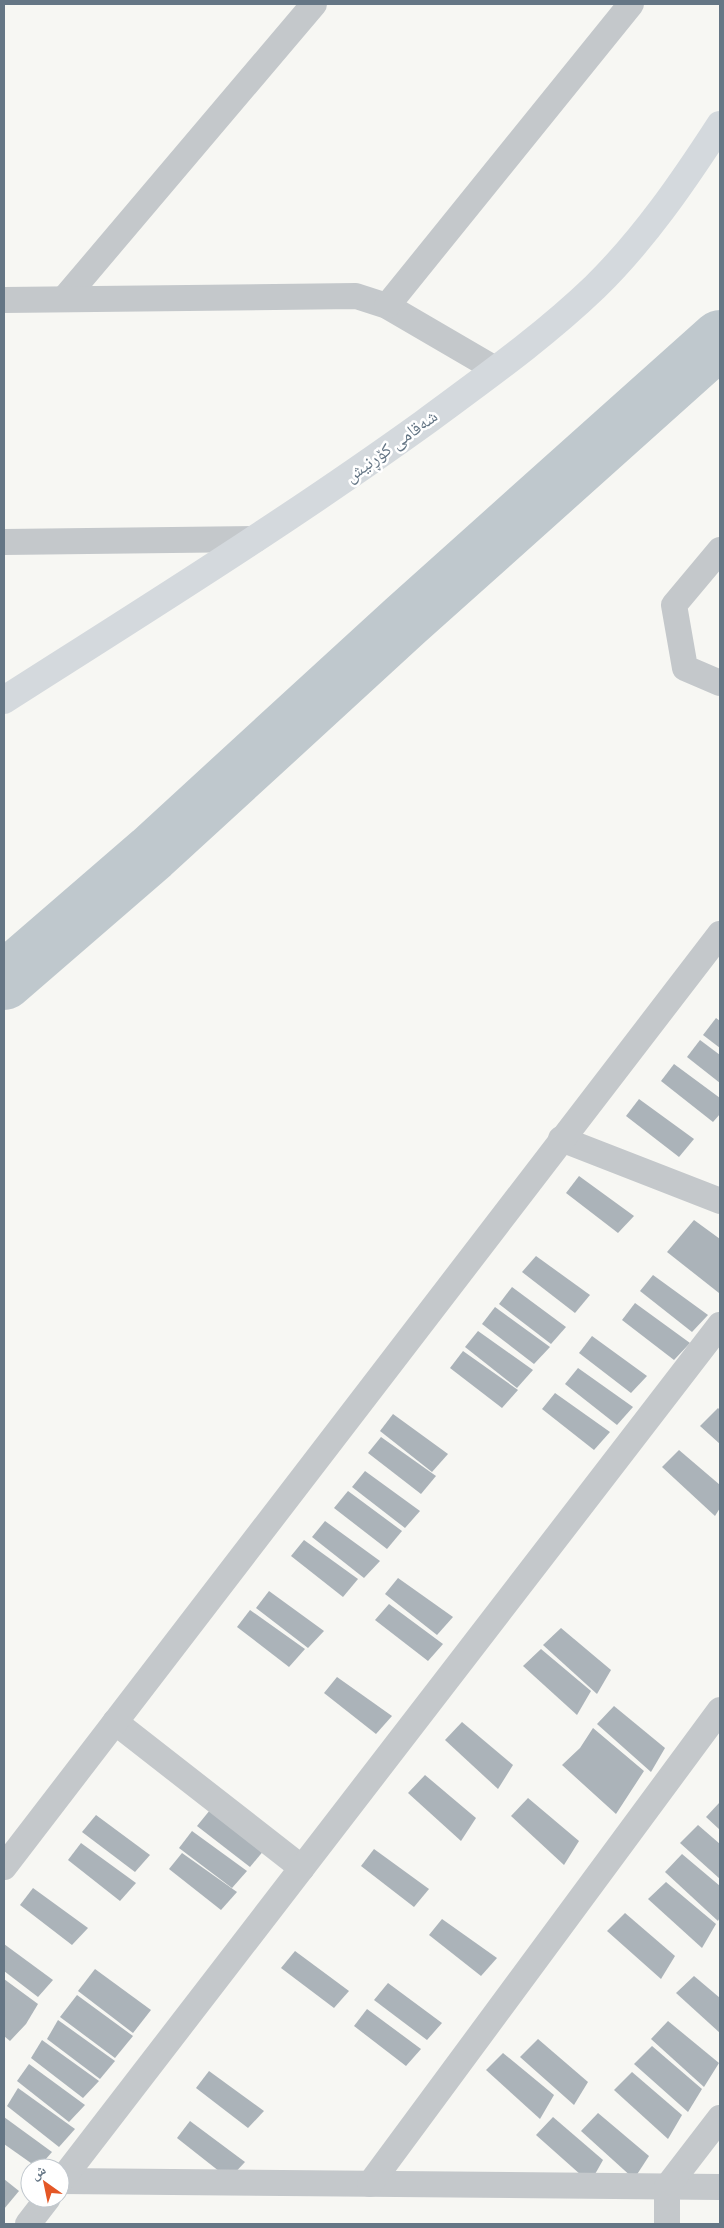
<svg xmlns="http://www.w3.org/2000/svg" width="724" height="2228" viewBox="0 0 724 2228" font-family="Cabin,'Noto Naskh Arabic',sans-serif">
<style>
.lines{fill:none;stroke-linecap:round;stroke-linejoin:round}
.river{stroke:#bfc8cd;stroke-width:58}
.building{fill:#abb3b9}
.minor{stroke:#c4c8cb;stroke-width:26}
.secondary{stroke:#d4d9dd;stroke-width:28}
.labels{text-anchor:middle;stroke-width:5;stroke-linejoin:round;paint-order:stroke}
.street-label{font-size:18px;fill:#657685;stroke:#fff}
</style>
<rect width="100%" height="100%" fill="#f7f7f3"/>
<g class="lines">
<path class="river" d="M4,981L152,853L405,621L720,339"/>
</g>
<g class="building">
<path d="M716,1018L720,1021V1048L703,1035Z"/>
<path d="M700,1040L720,1055V1083L687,1057Z"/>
<path d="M674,1064L720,1098V1114L713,1122L661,1081Z"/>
<path d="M639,1099L694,1139L679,1157L626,1116Z"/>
<path d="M579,1176L634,1216L618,1233L566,1193Z"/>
<path d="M694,1220L720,1239L719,1293L667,1252Z"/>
<path d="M536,1256L590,1295L575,1313L522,1272Z"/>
<path d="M653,1275L708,1315L692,1332L640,1291Z"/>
<path d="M512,1287L566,1327L551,1344L499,1304Z"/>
<path d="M635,1303L690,1343L674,1360L622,1320Z"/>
<path d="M495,1307L550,1347L534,1364L482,1324Z"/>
<path d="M478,1331L533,1370L517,1388L465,1347Z"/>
<path d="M592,1336L647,1376L631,1393L579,1353Z"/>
<path d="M463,1351L518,1390L502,1408L450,1368Z"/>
<path d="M578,1368L633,1407L617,1425L565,1384Z"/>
<path d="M555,1393L610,1432L594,1450L542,1409Z"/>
<path d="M718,1408L720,1410V1444L700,1426Z"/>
<path d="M393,1414L448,1454L432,1472L380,1431Z"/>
<path d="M381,1437L436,1476L421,1494L368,1453Z"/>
<path d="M679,1450L720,1485V1508L715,1516L662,1467Z"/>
<path d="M365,1471L420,1511L405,1528L352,1487Z"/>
<path d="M348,1491L402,1531L387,1549L334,1508Z"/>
<path d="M325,1521L380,1561L364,1578L312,1537Z"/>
<path d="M304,1540L358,1579L343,1597L291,1556Z"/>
<path d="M398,1578L453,1617L437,1635L385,1594Z"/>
<path d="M269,1591L324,1631L308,1648L256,1608Z"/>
<path d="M389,1604L443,1644L428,1661L375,1620Z"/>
<path d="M250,1610L305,1649L289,1667L237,1627Z"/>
<path d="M561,1628L611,1670L597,1694L543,1645Z"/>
<path d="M541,1649L591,1691L577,1715L523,1666Z"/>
<path d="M337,1677L392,1716L376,1734L324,1693Z"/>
<path d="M614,1706L665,1748L651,1772L597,1724Z"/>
<path d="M462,1722L513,1765L498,1789L445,1740Z"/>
<path d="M593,1728L644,1771L616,1814L562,1765L580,1748Z"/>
<path d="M425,1775L476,1818L461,1841L408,1793Z"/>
<path d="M528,1798L579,1841L564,1865L511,1816Z"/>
<path d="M720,1802V1830L706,1817Z"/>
<path d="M210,1810L265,1849L250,1867L197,1826Z"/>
<path d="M96,1815L150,1855L135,1872L82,1832Z"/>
<path d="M698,1825L720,1844V1879L680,1843Z"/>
<path d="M192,1831L247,1871L232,1888L179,1848Z"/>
<path d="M81,1843L136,1883L120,1901L68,1860Z"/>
<path d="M374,1849L429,1889L414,1907L361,1866Z"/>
<path d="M182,1853L237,1892L221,1910L169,1869Z"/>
<path d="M682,1854L720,1886V1917L718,1921L665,1872Z"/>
<path d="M666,1882L716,1924L702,1948L648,1899Z"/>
<path d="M33,1888L88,1928L72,1945L20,1905Z"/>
<path d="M625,1913L675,1956L661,1979L607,1931Z"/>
<path d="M442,1919L497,1958L481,1976L429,1935Z"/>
<path d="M4,1944L53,1980L38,1997L4,1971Z"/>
<path d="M295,1951L349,1991L334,2008L281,1968Z"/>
<path d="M95,1969L151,2010L133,2033L78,1991Z"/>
<path d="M694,1976L720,1998V2033L676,1993Z"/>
<path d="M4,1979L38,2004L26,2024L10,2041L4,2036Z"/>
<path d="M388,1983L442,2023L427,2040L374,2000Z"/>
<path d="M77,1995L133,2036L115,2058L60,2017Z"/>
<path d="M367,2009L421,2049L406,2066L354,2026Z"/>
<path d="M58,2020L115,2061L100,2079L47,2039Z"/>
<path d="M668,2021L719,2063L704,2087L651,2039Z"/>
<path d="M538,2039L588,2082L574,2105L520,2057Z"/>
<path d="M42,2040L99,2081L83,2098L31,2058Z"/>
<path d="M652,2046L702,2089L688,2112L634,2064Z"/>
<path d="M503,2053L554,2095L540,2119L486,2070Z"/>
<path d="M29,2064L85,2105L69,2122L17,2081Z"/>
<path d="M209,2071L264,2111L248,2128L196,2088Z"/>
<path d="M632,2072L682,2115L668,2139L614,2090Z"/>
<path d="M18,2088L75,2129L59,2147L7,2106Z"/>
<path d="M598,2113L649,2156L634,2179L581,2131Z"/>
<path d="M4,2117L52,2152L38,2168L4,2144Z"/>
<path d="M553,2117L603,2160L590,2183L536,2135Z"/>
<path d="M190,2121L245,2162L229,2179L177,2138Z"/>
<path d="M4,2179L19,2191L4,2209Z"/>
</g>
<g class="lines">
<g class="minor">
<path d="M64,299L314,4"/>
<path d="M4,300L356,296L387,306L495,369"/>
<path d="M387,306L631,4"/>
<path d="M4,542L256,539"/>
<path d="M720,550L674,605L685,668L720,683"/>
<path d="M561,1139L720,1201"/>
<path d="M115,1722L302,1868"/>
<path d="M4,1867L720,934"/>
<path d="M60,2181L720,2187"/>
<path d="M60,2182L720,1325"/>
<path d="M370,2184L720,1710"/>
<path d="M28,2224L48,2198"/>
<path d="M667,2224V2187L720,2118"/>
</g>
<path class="secondary" d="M4,700C145,610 288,521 424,423C482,380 543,337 595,287C644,239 683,182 720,125"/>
</g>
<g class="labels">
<g class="street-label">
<text transform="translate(391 446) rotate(-36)" y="6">شەقامی کۆڕنیش</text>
</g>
</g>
<rect width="724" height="2228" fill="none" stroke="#657685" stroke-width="10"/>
<g transform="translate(45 2183) rotate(327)"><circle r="24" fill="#ffffff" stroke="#c1c8ce"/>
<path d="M0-4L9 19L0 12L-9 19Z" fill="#e45726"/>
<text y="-8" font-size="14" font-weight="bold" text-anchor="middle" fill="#657685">ش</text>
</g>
</svg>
